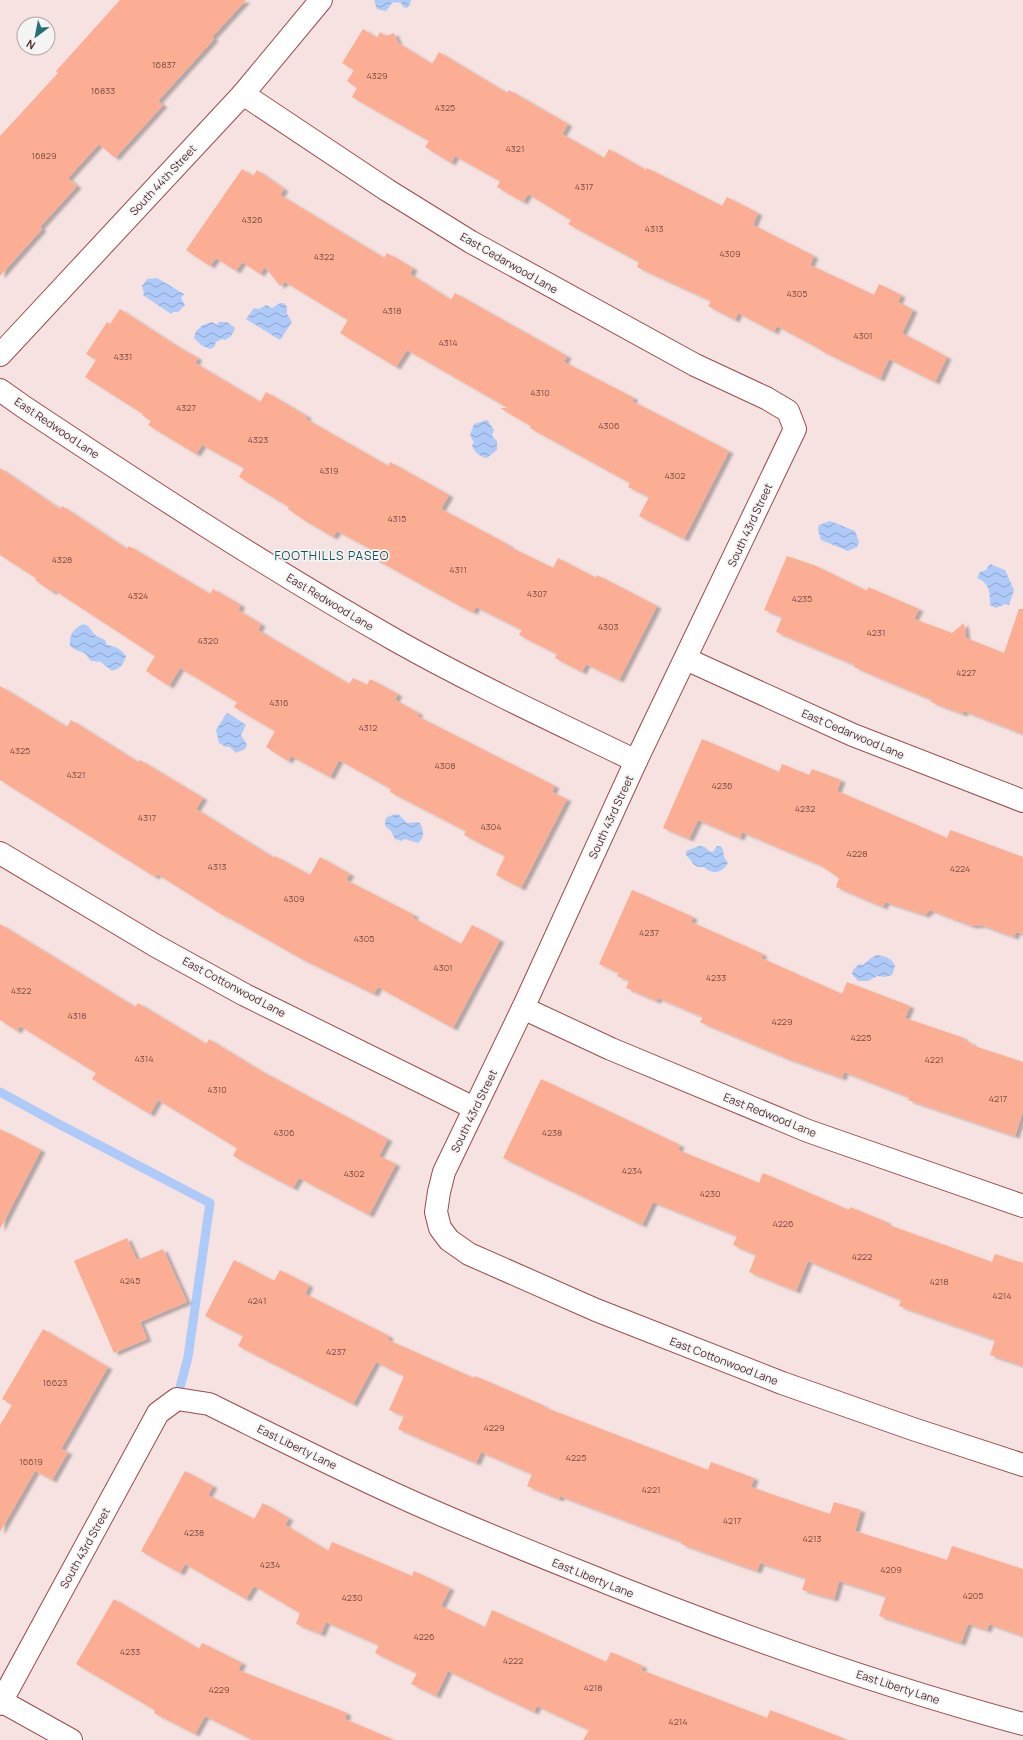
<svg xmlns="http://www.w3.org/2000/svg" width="1023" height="1740" viewBox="0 0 1023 1740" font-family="Manrope,sans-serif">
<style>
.water{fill:url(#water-waves)}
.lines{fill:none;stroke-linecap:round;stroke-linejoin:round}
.stream{stroke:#adcaf9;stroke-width:9}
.building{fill:#fbae93;filter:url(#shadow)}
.minor-casing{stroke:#9b4b4d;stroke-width:24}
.minor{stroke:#fff;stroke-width:22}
.labels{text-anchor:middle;stroke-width:3.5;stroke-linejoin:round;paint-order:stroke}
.number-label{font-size:9px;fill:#7a4c46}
.street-label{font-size:11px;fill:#4f2b2c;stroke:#f4f4f4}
.neighbourhood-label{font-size:12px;letter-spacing:1px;fill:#155255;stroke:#f4f4f4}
</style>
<defs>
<pattern id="water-waves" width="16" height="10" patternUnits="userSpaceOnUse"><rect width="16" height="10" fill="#adcaf9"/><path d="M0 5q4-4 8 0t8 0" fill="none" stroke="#8fa4ca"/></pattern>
<filter id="shadow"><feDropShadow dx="4.5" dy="2.5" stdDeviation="1" flood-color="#0004"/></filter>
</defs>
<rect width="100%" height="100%" fill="#f5e2e1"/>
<g class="water">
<path d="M374,0H411L410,4L407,8L403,7L401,3L393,2L386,11L377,9Z"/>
<path d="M157,278L184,294L181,298L185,305L178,312H173L171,314L143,295L144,293L142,286L147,279Z"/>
<path d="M280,303H284L287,307V314L292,322L280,340L246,319L254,308L259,309L266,305L272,308Z"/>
<path d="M212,322L217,325L219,322H227L235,328C233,334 231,337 225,340L222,339L216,342L214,347L210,349L201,345L194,338L196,331L203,325Z"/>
<path d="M487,420L494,430L492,436L497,441V450L487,458C480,457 474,452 472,445L474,443L470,435L474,424Z"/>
<path d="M830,521L855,531L859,542L857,547L848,551L821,540L818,530L819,525Z"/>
<path d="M990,564L1005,570L1014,590L1009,605L1005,604L996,608L990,605C990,593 990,583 977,578L980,572L986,570Z"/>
<path d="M84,624L88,626L95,635L105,640L107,645C115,646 121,649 126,656C123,665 121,668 112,671L101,662C93,661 90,663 86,654L74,649L70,646C69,634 74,628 84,624Z"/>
<path d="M228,713L246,725L241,735L247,745L245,749L236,753L230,747H226L219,743L216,730L226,714Z"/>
<path d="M396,814L399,815L407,823L417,822L420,823C424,832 425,837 418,843L405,839L401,841L395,839L391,831L385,826V820L387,817Z"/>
<path d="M699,846L705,847L709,851L713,852L717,846H721L723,850L724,857L728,863C723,872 712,876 704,867C692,868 694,862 686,855V851Z"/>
<path d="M877,955C885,956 892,958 895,966L892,975L885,977L877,976L868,981H858L852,974L853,970L859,964L863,965L871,958Z"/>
</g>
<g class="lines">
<path class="stream" d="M0,1092L53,1121L210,1203L188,1357L177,1399"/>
</g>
<g class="building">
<path d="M120,0H246L212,37L214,39L158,101L163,105L115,158L99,144L68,178L77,186L40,227L42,229L0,276V136L58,73L56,71Z"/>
<path d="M363,29L377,38L380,32L386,36L394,33L398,43L432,64L439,52L507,93L509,90L568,124L562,134L604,158L609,149L646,170L647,168L722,206L727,197L758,213L753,225L814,256L810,265L874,295L879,284L901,295L898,302L913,310L902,333L947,357L935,382L889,359L880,379L820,350V349L777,326L774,332L738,313L735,320L708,306L711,301L637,267L639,262L568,224L571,220L528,194L523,202L497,187L500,181L455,156L451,163L425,147L429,141L352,97L357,88L347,81L354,70L342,63Z"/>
<path d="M242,169L253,176L257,170L284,189L280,195L384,258L387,253L413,268L410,274L451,300L455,293L567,356L564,362L634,398L632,401L729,451L684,539L639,516L649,497L628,487L630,483L530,428L531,426L500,408H508L407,350L396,367L340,333L348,320L285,282L280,286L265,267L260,274L242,262L236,271L216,258L210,266L186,250Z"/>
<path d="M120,309L175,345L198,358L195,363L260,402L266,392L307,416L306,419L388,466L390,462L449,495L441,509L509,545L508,546L553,568L558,558L596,578L597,575L657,606L619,680L586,664L582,672L555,658L557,654L519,635L522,630L476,607L473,612L462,607L375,559L378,553L337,531L333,537L304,520L288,509L289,507L239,477L244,468L202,445L196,454L148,425L151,421L142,415L143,414L85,377L96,360L86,354L107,322L110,324Z"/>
<path d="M0,468L60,509L62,506L127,549L129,546L210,594L213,589L241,605L238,610L261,624L258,630L349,684L353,678L367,685L370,679L398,694L395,700L419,713L417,716L555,786L552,792L567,799L521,888L496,875L505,856L464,835L466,831L390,792L391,789L339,760L330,777L291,756L288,761L266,747L275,731L234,707L237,702L180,668L169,686L146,671L155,656L54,590L52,592L35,580L36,578L0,555Z"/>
<path d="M787,556L816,566L867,591L868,587L919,609L914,619L952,633L964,623L966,638L1004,653L1019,609H1023V734L964,711L963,714L931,702L932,700L854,667L855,665L776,632L782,617L764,610Z"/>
<path d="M0,686L67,727L71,720L138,762L140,760L203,798L196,809L274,858L275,856L310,875L320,857L350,874L346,880L414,915L413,918L461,944L472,925L500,940L453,1028L378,987L374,994L302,959L226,916V917L157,874L155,877L0,780Z"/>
<path d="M702,739L779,772L782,764L809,775L812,769L841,780L837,791L884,811L947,838L950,830L1023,857V934L1016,932L1014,937L981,925L972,926L930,910L925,915L885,902L883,907L836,887L839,878L820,865L742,832L740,838L698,820L689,839L663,828Z"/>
<path d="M632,890L693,917L691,922L763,954L761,958L842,994L847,982L910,1006L905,1018L964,1038L963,1040L972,1043L971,1045L1023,1062V1111L1015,1136L908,1100L909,1097L844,1072L842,1078L786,1058L700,1022L703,1017L658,998L656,1001L626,988L629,981L617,976L619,973L599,964Z"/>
<path d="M0,924L135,1007L138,1003L206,1044L209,1039L261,1071L388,1139L379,1156L396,1164L369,1215L299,1178L293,1188L233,1156L237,1148L158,1100L150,1114L92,1079L96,1073L20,1026L17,1031L0,1020Z"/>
<path d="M541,1079L680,1145L678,1150L759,1183L763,1173L849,1210L850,1207L887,1222L886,1224L992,1262L995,1254L1023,1263V1366L990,1355L995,1340L899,1306L901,1300L808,1261L796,1291L749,1272L756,1255L733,1245L737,1236L653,1202L642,1225L503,1158Z"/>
<path d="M0,1129L41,1150L0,1229Z"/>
<path d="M127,1238L137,1260L163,1249L187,1302L140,1322L147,1339L114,1353L74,1261Z"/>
<path d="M234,1260L274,1281L280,1270L309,1285L305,1294L389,1336L388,1340L474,1378L475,1376L545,1406L544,1407L708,1470L711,1462L754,1478L751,1487L806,1506L830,1514L834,1502L861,1510L855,1531L947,1560L952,1546L1023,1569V1636L989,1624L987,1630L968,1624L961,1643L879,1616L886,1596L839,1581L834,1599L802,1590L806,1578L760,1563L757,1571L681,1544L682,1542L560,1496L559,1499L527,1486L532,1474L481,1452L476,1463L398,1429L404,1416L389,1410L404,1376L376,1362L353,1404L238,1346L243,1336L205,1316Z"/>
<path d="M43,1329L108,1367L61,1449L68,1452L52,1480L35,1471L0,1532V1425L12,1405L2,1399Z"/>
<path d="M185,1471L213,1486L208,1495L254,1519L263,1503L289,1518L285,1525L328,1551L332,1542L412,1576L414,1571L450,1588L441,1606L485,1627L492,1610L606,1662L611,1652L643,1666L641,1670L767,1718L770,1710L843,1738V1740H583L589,1730L537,1706L534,1712L448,1671L436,1696L411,1684L417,1673L375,1653L379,1645L326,1622L321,1634L296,1624L300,1613L254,1586L246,1599L185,1564L180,1573L141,1551Z"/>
<path d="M114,1599L199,1649L202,1643L242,1663L238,1670L347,1713L345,1719L394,1740H253L205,1716L195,1734L154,1713L155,1710L76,1664Z"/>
</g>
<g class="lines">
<defs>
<g id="minor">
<path d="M243,94L387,190L471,242L695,365L766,398L788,411L795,429L636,761L523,1008L444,1172L439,1192L436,1212L440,1228L449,1240L469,1254L596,1310L782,1383L913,1429L1023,1465"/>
<path d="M0,355L243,94L321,0"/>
<path d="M0,390L24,407C146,488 268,568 395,640C473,684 556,722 636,761"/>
<path d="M686,659L853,735L1023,801"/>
<path d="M0,853L156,946L245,995L474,1108"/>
<path d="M523,1008L611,1049L808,1131L1023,1206"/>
<path d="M1,1701L71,1740"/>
<path d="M0,1704L158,1413L177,1399L209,1404C272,1435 335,1467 399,1496C458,1523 518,1547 578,1571C723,1630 871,1683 1023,1724"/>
</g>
</defs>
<use href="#minor" class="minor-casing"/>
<use href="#minor" class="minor"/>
</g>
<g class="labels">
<g class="number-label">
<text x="164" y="68">16837</text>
<text x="377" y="79">4329</text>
<text x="103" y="94">16833</text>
<text x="445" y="111">4325</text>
<text x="515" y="152">4321</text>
<text x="44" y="159">16829</text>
<text x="584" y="190">4317</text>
<text x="252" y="223">4326</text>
<text x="654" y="232">4313</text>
<text x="730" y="257">4309</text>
<text x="324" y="260">4322</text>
<text x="797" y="297">4305</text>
<text x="392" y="314">4318</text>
<text x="863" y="339">4301</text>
<text x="448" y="346">4314</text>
<text x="123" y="360">4331</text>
<text x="540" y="396">4310</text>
<text x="186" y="411">4327</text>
<text x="609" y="429">4306</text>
<text x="258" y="443">4323</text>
<text x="329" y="474">4319</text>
<text x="675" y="479">4302</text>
<text x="397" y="522">4315</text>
<text x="62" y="563">4328</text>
<text x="458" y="573">4311</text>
<text x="537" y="597">4307</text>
<text x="138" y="599">4324</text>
<text x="802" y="602">4235</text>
<text x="608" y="630">4303</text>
<text x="876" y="636">4231</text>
<text x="208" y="644">4320</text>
<text x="966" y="676">4227</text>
<text x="279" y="706">4316</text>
<text x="368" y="731">4312</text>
<text x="20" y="754">4325</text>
<text x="445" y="769">4308</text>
<text x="76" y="778">4321</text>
<text x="722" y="789">4236</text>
<text x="805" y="812">4232</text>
<text x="147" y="821">4317</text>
<text x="491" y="830">4304</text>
<text x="857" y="857">4228</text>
<text x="217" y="870">4313</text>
<text x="960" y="872">4224</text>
<text x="294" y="902">4309</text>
<text x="649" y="936">4237</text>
<text x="364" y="942">4305</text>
<text x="443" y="971">4301</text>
<text x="716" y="981">4233</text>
<text x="21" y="994">4322</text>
<text x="77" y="1019">4318</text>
<text x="782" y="1025">4229</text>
<text x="861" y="1041">4225</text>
<text x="144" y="1062">4314</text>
<text x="934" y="1063">4221</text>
<text x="217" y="1093">4310</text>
<text x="998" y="1102">4217</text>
<text x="284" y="1136">4306</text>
<text x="552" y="1136">4238</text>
<text x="632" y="1174">4234</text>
<text x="354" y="1177">4302</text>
<text x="710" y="1197">4230</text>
<text x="783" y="1227">4226</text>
<text x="862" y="1260">4222</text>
<text x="130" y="1284">4245</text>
<text x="939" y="1285">4218</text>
<text x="1002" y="1299">4214</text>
<text x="257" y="1304">4241</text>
<text x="336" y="1355">4237</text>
<text x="55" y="1386">16623</text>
<text x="494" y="1431">4229</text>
<text x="576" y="1461">4225</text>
<text x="31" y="1465">16619</text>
<text x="651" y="1493">4221</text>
<text x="732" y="1524">4217</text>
<text x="194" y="1536">4238</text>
<text x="812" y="1542">4213</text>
<text x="270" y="1568">4234</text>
<text x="891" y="1573">4209</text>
<text x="973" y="1599">4205</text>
<text x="352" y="1601">4230</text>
<text x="424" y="1640">4226</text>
<text x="130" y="1655">4233</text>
<text x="513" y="1664">4222</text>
<text x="593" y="1691">4218</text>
<text x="219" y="1693">4229</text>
<text x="678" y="1725">4214</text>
</g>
<g class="street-label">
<text transform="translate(163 180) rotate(-47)" y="4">South 44th Street</text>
<text transform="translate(509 263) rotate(30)" y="4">East Cedarwood Lane</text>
<text transform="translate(57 428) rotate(34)" y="4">East Redwood Lane</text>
<text transform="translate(750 525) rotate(-65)" y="4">South 43rd Street</text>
<text transform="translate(330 602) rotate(31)" y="4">East Redwood Lane</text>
<text transform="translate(853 734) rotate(23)" y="4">East Cedarwood Lane</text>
<text transform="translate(611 817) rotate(-65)" y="4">South 43rd Street</text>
<text transform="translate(234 987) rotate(28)" y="4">East Cottonwood Lane</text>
<text transform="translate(474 1111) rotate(-64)" y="4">South 43rd Street</text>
<text transform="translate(770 1115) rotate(22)" y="4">East Redwood Lane</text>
<text transform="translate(724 1361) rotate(21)" y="4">East Cottonwood Lane</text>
<text transform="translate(297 1447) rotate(26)" y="4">East Liberty Lane</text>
<text transform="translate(85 1548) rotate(-61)" y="4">South 43rd Street</text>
<text transform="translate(593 1578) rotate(22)" y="4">East Liberty Lane</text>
<text transform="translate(898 1687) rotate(18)" y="4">East Liberty Lane</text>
</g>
<g class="neighbourhood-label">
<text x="332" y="560">FOOTHILLS PASEO</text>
</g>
</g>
<g transform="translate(36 36) rotate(212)"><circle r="19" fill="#f4f4f4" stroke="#b2a4a4"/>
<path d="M0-3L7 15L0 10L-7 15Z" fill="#257074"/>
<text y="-6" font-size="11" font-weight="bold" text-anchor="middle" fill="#4f2b2c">N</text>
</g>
</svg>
